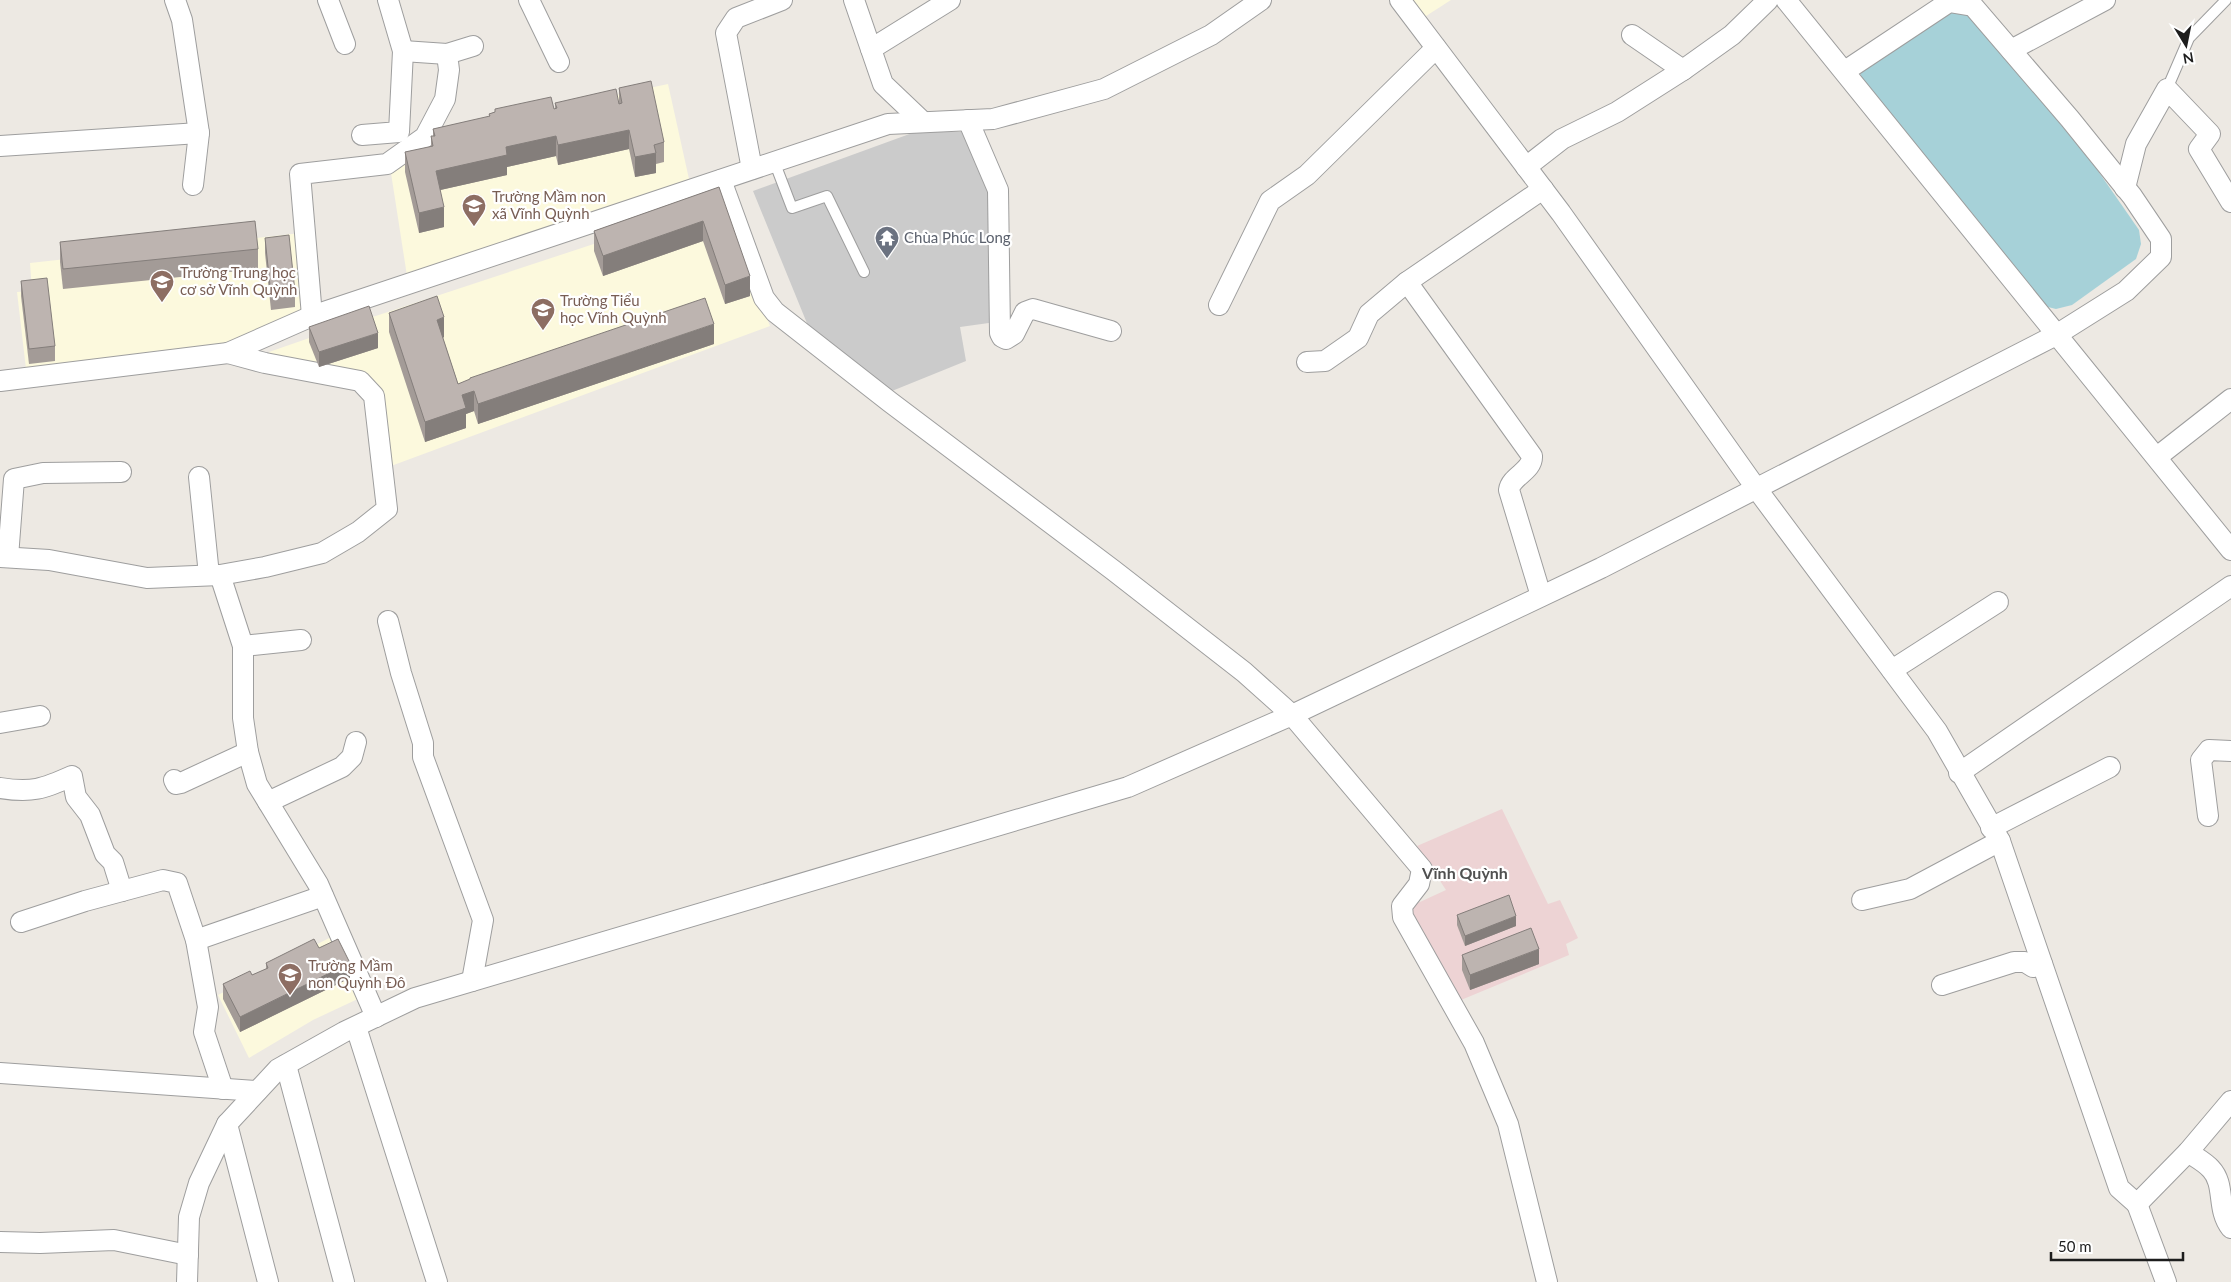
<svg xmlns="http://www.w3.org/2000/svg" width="2231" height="1282" viewBox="0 0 2231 1282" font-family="Lato,sans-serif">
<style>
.commercial{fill:#edd3d4}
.education{fill:#fcf9dd}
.religious{fill:#cbcbcb}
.water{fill:#a6d1d8}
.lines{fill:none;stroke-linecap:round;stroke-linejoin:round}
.lane-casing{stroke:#9e9e9e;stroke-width:12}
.street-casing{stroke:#9e9e9e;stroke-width:22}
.lane{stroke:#fff;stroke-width:10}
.street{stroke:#fff;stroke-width:20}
.wall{fill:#a39b97}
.shaded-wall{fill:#847e7b}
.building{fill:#bdb4b0;stroke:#847e7b}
.labels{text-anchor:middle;stroke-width:4.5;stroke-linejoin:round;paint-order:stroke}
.education-label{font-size:15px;fill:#785e54;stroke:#fff;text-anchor:start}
.worship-label{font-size:15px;fill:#5b616d;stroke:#fff;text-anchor:start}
.neighbourhood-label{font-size:16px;font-weight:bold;fill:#505050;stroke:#fff}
</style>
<rect width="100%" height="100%" fill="#ede9e3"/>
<path class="commercial" d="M1502,809L1548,904L1560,900L1578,938L1566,944L1569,955L1461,1000L1409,907L1446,890L1417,846Z"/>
<g class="education">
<path d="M1411,0H1451L1423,18Z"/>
<path d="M668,84L689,179L407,276L391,173L439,133Z"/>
<path d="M721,202L770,326L391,466L379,385L269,357V352L315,336Z"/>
<path d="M301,233L306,313L224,347L26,369L17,292L32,291L30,263Z"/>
<path d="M335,935L362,997L313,1020L249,1058L218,995Z"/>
</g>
<path class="religious" d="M915,132H966L991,196L996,322L960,327L966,361L887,393L813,338L753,191Z"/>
<path class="water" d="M1956,9L1974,17L2096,168L2139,230L2141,244L2136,259L2072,305L2056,309L2044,306L1863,82L1860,73Z"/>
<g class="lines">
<defs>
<g id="lane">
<path d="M2167,89L2189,38L2226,0"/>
<path d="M774,161L792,208L827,196L864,272"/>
</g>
<g id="street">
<path d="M175,0L182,20L199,133L193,185"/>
<path d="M328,0L345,44"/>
<path d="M529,0L559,62"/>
<path d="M854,0L883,84L923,122"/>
<path d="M1400,0L1561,213L1756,488L1937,731L2000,841L2119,1188L2137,1204L2188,1152L2231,1101"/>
<path d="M1786,0L2231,550"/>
<path d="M1632,35L1683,70L1732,35L1768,0"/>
<path d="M871,49L950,0"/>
<path d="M2011,50L2105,0"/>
<path d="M403,51L447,54"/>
<path d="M968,120L998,190L1000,333L1002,337L1006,339L1014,334L1025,312L1033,309L1111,331"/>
<path d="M362,135L399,132L403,51L388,0"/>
<path d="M0,146L199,133"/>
<path d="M1526,167L1562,139L1617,112L1683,70"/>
<path d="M752,169L726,33L736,18L782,0"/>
<path d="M721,180L764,298L775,312L890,402L1113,570L1244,672L1292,715L1422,869L1419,884L1402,906L1403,917L1474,1043L1508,1124L1547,1282"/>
<path d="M2125,188L2136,144L2167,89L2210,134L2199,149L2231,202"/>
<path d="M1407,282L1532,456C1533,471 1511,476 1509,490L1541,596"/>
<path d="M1219,305L1270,201L1307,175L1436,48"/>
<path d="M312,316L300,174L387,164L425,137L445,99L449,70L447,54L473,46"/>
<path d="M1307,362L1325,361L1358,338L1369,314L1407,282L1543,189"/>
<path d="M0,381L228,353L312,316L888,124L993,119L1104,89L1211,35L1261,0"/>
<path d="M2157,457L2231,399"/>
<path d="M199,477L209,575"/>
<path d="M0,557L49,560L147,578L220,575L265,567L322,553L358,532L387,509L374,396L360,381L265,363L228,353"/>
<path d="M8,557L14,479L43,473L121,472"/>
<path d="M220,575L243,646V718L248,752L257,784L318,884L376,1017"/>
<path d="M388,621L401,673L423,743V757L483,920L472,981"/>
<path d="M243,646L301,640"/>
<path d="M1892,670L1998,602"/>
<path d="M0,723L40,716"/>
<path d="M1959,773L2231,586"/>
<path d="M174,780L176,784L181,783L248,752"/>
<path d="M0,788C32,793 43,789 72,776L76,797L90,815L105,854L113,862L122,891"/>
<path d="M268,802L342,767L352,757L356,742"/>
<path d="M2208,816L2201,760L2209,750L2231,751"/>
<path d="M1991,828L2110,767"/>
<path d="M1862,900L1910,889L2000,841"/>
<path d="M21,922L85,901L163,880L177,883L196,940L208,1007L204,1032L223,1089"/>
<path d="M196,940L323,896"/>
<path d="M1942,985L2014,962H2025L2033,967L2042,964"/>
<path d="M356,1027L437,1282"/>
<path d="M286,1065L344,1282"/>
<path d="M0,1073L257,1091"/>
<path d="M227,1124L268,1282"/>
<path d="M2188,1152C2195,1157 2205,1162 2211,1169C2226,1185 2216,1209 2231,1228"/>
<path d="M2137,1204L2166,1282"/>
<path d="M0,1242L40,1243L114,1240L188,1255"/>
<path d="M187,1282L189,1217L199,1183L227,1124L278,1069L344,1032L415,998L1128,787L1292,715L1601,568L2056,335L2126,291L2161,257V239L2132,196L2070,119L1973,6L1949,2L1845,71"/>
</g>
</defs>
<use href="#lane" class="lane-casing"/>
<use href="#street" class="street-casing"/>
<use href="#lane" class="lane"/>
<use href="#street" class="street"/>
</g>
<g class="wall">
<path d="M619,88L664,142V162L656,164V173L635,177L629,149L558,165L556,156L507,167V175L440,190L444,227L419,233L405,172V152L431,147V136H433V129L489,117V114L495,112V109H555V103L619,102Z"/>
<path d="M719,187L750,296L725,304L703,241L603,276L594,251V231Z"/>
<path d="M265,238L295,292V307L271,310L265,253Z"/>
<path d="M60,242L258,249V269L63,289L60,262Z"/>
<path d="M21,281L55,346V361L29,364L21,296Z"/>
<path d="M389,313L444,337L443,338L458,384L470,380V378L714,344L478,424L474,411L466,414V428L425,442L389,332Z"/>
<path d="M309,327L378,348L319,367L309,342Z"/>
<path d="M1457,915L1516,926L1465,946L1457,925Z"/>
<path d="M319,948L350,978L240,1032L223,999V984L252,975L266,969V963Z"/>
<path d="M1462,955L1539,964L1470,990L1462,970Z"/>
</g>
<g class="shaded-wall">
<path d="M629,130V149L558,165V145Z"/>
<path d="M556,136V156L507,167V175L436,191V171L506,147Z"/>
<path d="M656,153V173L635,177V157Z"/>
<path d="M444,207V227L419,233V213Z"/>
<path d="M703,221V241L603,276V256Z"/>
<path d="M750,276V296L725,304V285Z"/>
<path d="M444,317V337L437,340V320Z"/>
<path d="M714,324V344L478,424V404Z"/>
<path d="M378,333V348L319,367V352Z"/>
<path d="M474,391V411L466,414V428L425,442V422L462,395Z"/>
<path d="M1516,916V926L1465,946V936Z"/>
<path d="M1539,949V964L1470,990V975Z"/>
<path d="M350,963V978L240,1032V1017Z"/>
</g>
<g class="building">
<path d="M651,81L664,142L654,145L656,153L635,157L629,130L558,145L556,136L506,147L507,155L436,171L444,207L419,213L405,152L433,146L431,136H435L433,129L490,116L489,114L495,112V109L551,97L554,109L557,108L555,103L616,89L619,104L622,103L619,88Z"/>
<path d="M719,187L750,276L725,285L703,221L603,256L594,231Z"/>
<path d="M255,221L258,249L63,269L60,242Z"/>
<path d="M289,235L295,292L271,295L265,238Z"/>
<path d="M47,278L55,346L29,349L21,281Z"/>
<path d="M437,296L444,317L437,320L458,384L470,379V378L705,298L714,324L478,404L474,391L462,395L466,408L425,422L389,313Z"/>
<path d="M369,306L378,333L319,352L309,327Z"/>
<path d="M1509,895L1516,916L1465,936L1457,915Z"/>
<path d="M1531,928L1539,949L1470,975L1462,955Z"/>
<path d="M314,939L319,948L338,939L350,963L240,1017L223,984L250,971L252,975L268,968L266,963Z"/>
</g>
<defs>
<symbol id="school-pin" viewBox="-11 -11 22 30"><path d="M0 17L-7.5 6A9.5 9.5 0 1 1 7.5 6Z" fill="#8d6e63" stroke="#fff"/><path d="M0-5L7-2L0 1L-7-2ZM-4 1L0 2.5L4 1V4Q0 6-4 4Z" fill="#fff"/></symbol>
<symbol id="temple-pin" viewBox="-11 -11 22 30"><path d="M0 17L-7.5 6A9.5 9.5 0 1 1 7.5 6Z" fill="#6b7280" stroke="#fff"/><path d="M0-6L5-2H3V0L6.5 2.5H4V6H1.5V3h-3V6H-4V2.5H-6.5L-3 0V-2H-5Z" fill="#fff"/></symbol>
</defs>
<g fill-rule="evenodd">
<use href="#school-pin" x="460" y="192" width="28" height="38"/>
<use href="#temple-pin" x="873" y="224" width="28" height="38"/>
<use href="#school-pin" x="148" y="268" width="28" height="38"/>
<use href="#school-pin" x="529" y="296" width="28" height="38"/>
<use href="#school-pin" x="276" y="961" width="28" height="38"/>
</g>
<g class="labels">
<g class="education-label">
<text x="492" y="202">Trường Mầm non<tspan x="492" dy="17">xã Vĩnh Quỳnh</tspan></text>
<text x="180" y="278">Trường Trung học<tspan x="180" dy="17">cơ sở Vĩnh Quỳnh</tspan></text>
<text x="560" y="306">Trường Tiểu<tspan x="560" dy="17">học Vĩnh Quỳnh</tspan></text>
<text x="308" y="971">Trường Mầm<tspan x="308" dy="17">non Quỳnh Đô</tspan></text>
</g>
<g class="worship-label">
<text x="904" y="243">Chùa Phúc Long</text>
</g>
<g class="neighbourhood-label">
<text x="1465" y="879">Vĩnh Quỳnh</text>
</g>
</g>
<g transform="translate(2186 45) rotate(170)" stroke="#ffffff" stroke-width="4" paint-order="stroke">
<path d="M0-4L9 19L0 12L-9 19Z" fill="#1d1d1d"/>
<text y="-8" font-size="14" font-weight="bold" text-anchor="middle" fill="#1d1d1d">N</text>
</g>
<path d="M2051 1252v8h132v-8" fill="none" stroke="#1d1d1d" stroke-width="2.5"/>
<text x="2058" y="1252" font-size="15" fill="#1d1d1d" stroke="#ffffff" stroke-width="4" paint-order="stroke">50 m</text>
</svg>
